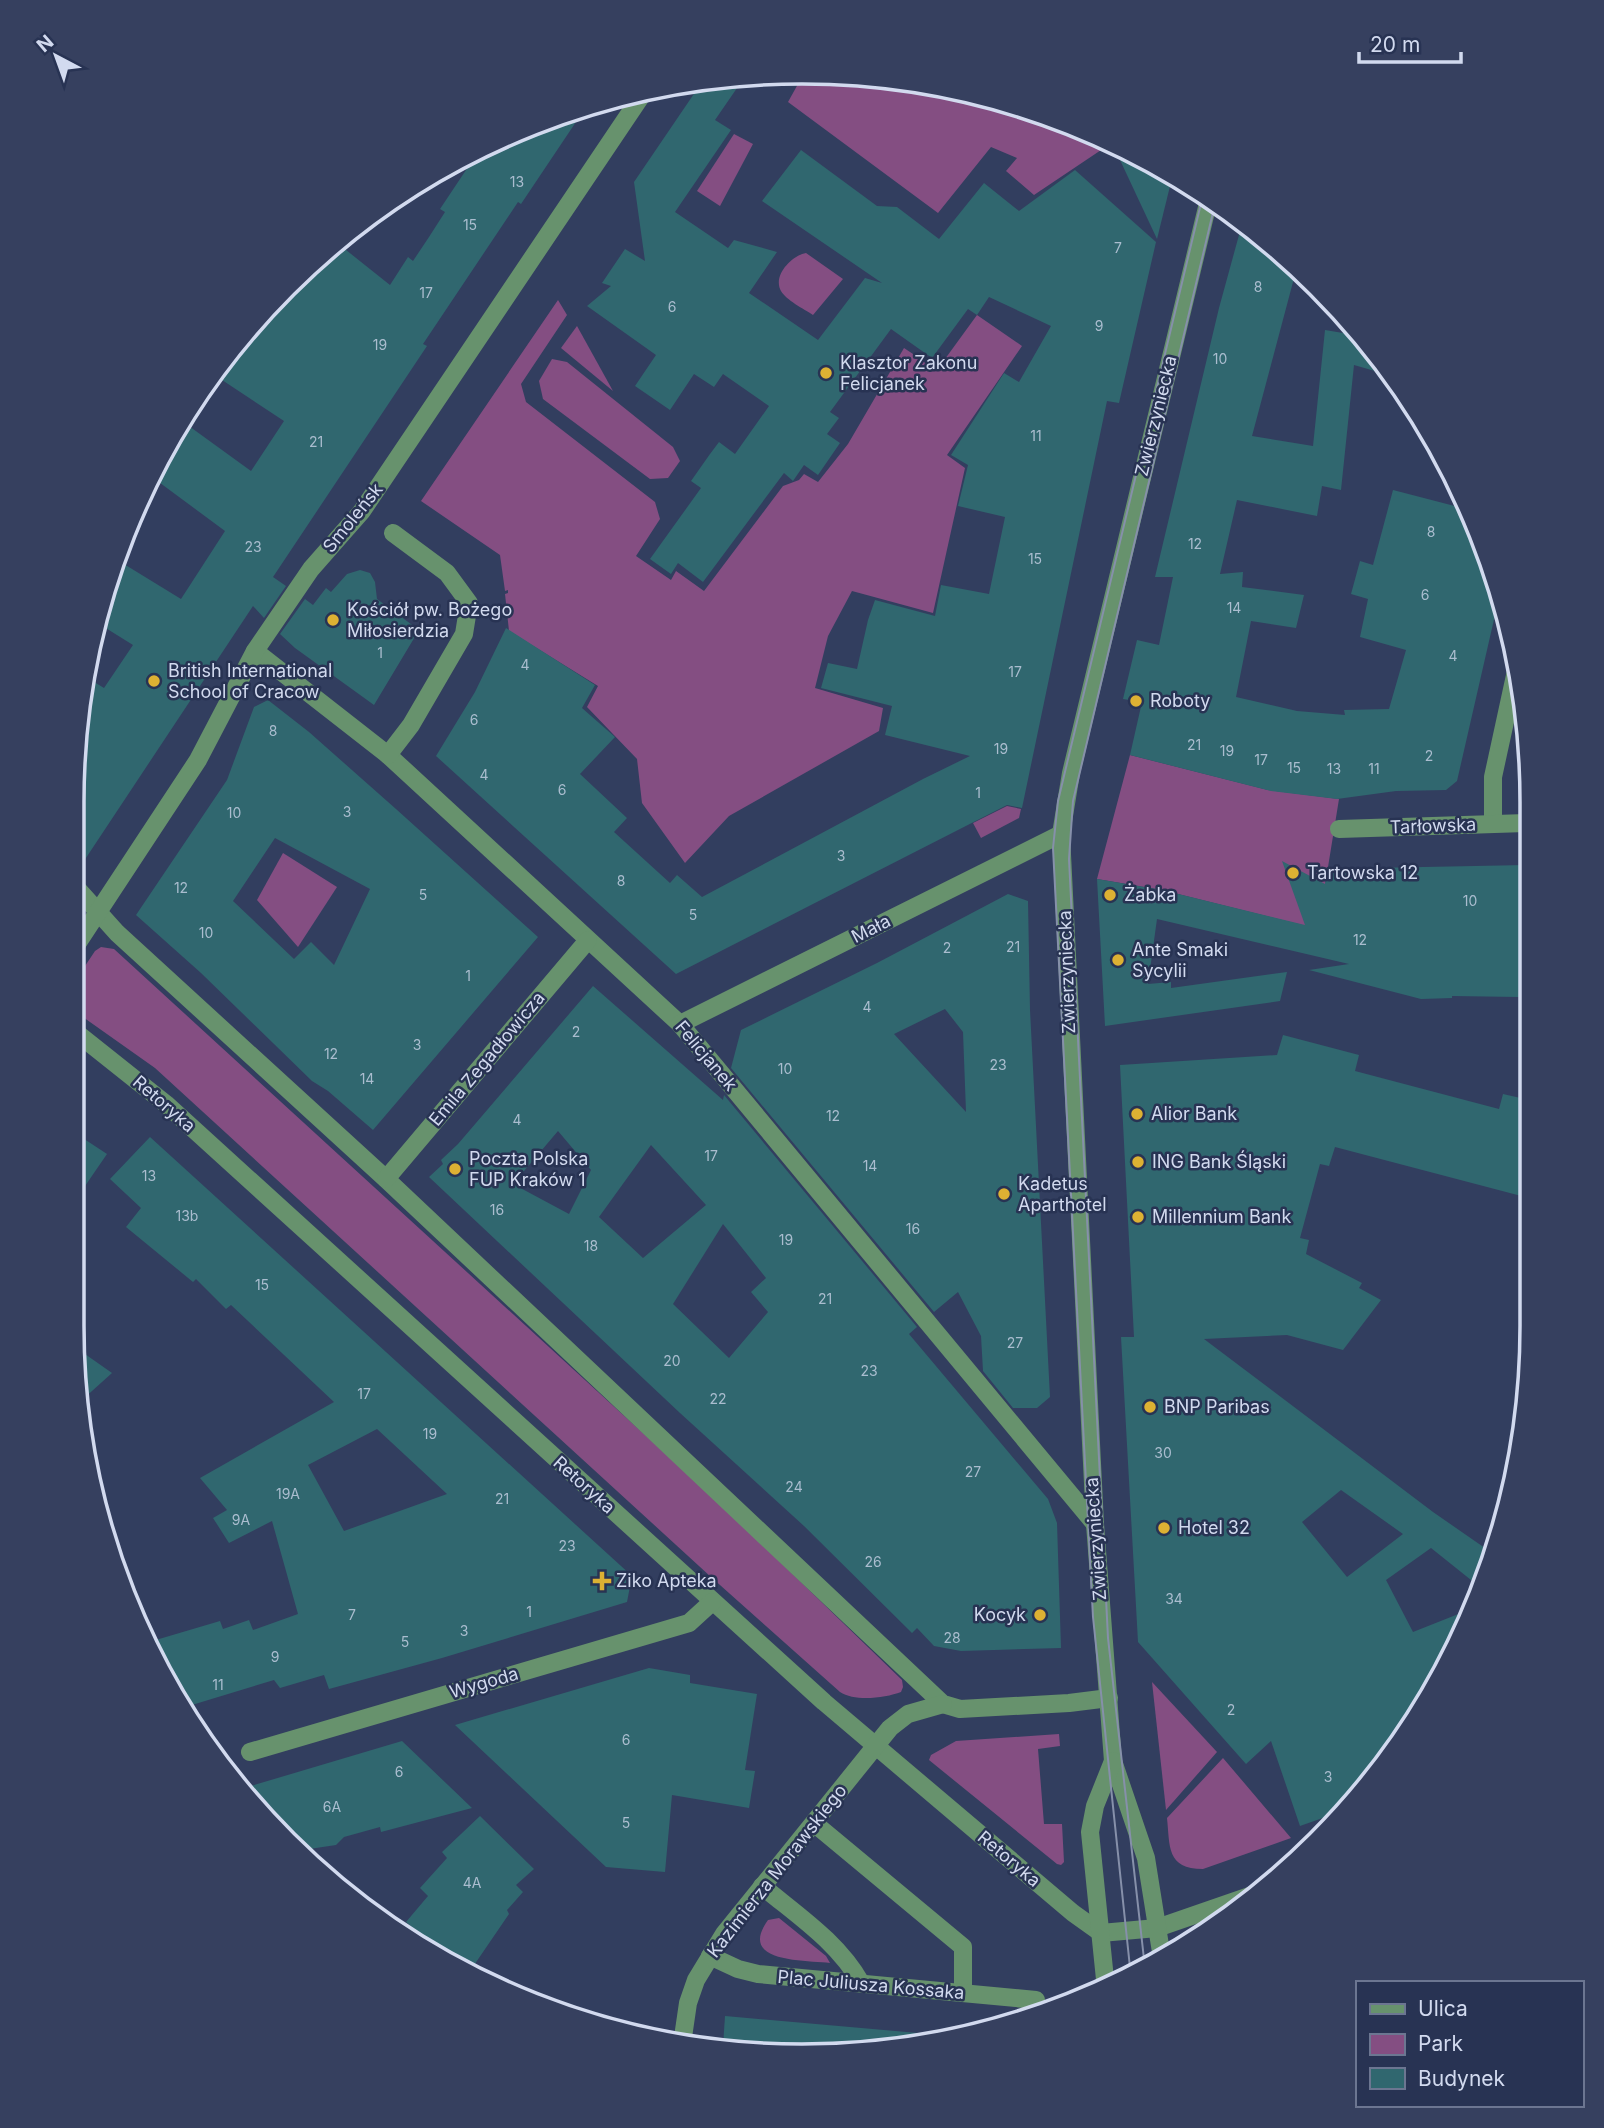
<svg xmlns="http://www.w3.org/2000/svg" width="1604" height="2128" viewBox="0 0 1604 2128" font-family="Inter,sans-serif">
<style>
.green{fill:#844e82}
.building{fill:#30676f;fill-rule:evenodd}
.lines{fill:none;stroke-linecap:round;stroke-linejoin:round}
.minor{stroke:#67926d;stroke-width:18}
.tram{stroke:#8690aa;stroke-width:2}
.poi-dot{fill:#ddb133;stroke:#283353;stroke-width:2.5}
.labels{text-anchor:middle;stroke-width:5;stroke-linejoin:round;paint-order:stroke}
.number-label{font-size:14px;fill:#aabdcf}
.poi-label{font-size:18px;fill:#d2daef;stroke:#283353;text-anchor:start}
.street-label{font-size:18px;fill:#d2daef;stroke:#283353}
.rim{fill:none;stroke:#d2daef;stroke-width:3.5}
</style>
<rect width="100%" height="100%" fill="#323e5f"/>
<g class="green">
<path d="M803,75L898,78L1037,111L1110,144L1034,195L1006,171L1017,158L991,147L938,213L788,102Z"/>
<path d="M734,134L753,144L720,206L697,191Z"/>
<path d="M806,253L843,279L813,315C804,309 786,300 781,291C772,275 793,255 806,253Z"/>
<path d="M558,300L567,315L521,384L526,402L655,502L660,519L636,556L671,580L676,571L704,591L783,486L799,480L804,474L818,482L848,444L904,348L937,370L977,315L1022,346L947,455L965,468L933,613L852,591L828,636L815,688L883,708L879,731L729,816L685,863L642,803L637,759L587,707L598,686L509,631L505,594L508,593V590L505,591L500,555L421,501Z"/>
<path d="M577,326L613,391L561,348Z"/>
<path d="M552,359L567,362L673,447L680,461L668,478L650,479L543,399L539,381Z"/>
<path d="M1130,755L1268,790L1339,799L1318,929L1162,890L1097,879Z"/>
<path d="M1007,806L1021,809L1019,818L981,838L973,823Z"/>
<path d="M283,853L337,887L298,947L257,900Z"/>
<path d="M101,947L114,949L716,1500L902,1680L903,1687L901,1692C885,1698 855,1702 840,1692L711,1577L155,1068L73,1010V984L95,951Z"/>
<path d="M1152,1682L1217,1752L1166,1810Z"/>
<path d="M1059,1734L1060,1746L1038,1749L1044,1824H1062L1064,1862L1061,1865L1057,1864L929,1760L931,1755L956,1741Z"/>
<path d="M1223,1758L1291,1838L1203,1869C1166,1869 1170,1846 1167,1818Z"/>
<path d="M779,1918L826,1956L830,1963C804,1960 737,1963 768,1920Z"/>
</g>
<g class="building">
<path d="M746,75L715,120L731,130L675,212L728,248L734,240L777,252L749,293L818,340L865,278L882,283L762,201L801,150L877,206L897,207L939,239L984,183L1019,211L1075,170L1156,242L1119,403L1107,401L1022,808L1007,805L676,974L436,756L475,692L506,628L595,685L582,708L615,737L580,774L627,818L614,832L670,883L677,875L702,897L923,779L970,756L885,735L892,706L821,688L828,663L857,669L868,620L875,600L935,616L941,585L989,594L1005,517L958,506L968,465L951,455L1004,373L1019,382L1051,326L989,297L977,315L968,309L932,358L891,329L830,412L839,418L827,434L840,443L818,475L804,465L793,481L784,473L703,582L678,563L671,574L650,559L701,488L691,481L710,454L719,442L735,454L769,406L723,374L714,387L694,374L670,410L635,386L656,355L587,306L611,286L602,283L625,249L645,261L634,182L702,82Z"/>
<path d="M586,107L521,204L518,202L423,344L427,346L273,577L286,586L264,618L253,606L76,873H73V755L86,677L104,688L133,645L96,622L119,561L181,599L225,531L152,477L182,421L251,471L284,421L213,374L285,286L336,242L390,285L408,257L413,261L429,237L445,212L440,209L482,146Z"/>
<path d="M1113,145L1173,174L1157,239Z"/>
<path d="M1242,224L1284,253L1297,267L1252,436L1313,446L1325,330L1361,336L1382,358L1392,376L1354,365L1341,490L1322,486L1317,516L1237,500L1220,574L1243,572L1242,587L1304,595L1296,628L1251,621L1236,697L1297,711L1345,715L1344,710L1389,709L1406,650L1360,637L1368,599L1351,594L1360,561L1373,565L1393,490L1470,510L1477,523L1498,602L1457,781L1446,790L1396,791L1337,799L1271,791L1130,755L1142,702L1123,699L1137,640L1159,645L1173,577H1155L1219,308Z"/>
<path d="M360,570L370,573L375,582L377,599L419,630L374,705L295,648L280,634L305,599L313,605L326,588L331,592L347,574Z"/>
<path d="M268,700L309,732L396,809L538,937L373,1130L328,1091L312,1081L201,973L136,915L227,780L254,707ZM275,838L370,889L334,965L311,942L294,959L233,901Z"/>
<path d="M1282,861L1325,884L1328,867L1371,874L1372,868L1527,865L1528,984H1519V997L1452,996V998L1421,999L1309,970L1349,964L1157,919L1148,984L1171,982V988L1287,972L1280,1001L1105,1026L1097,879L1162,890L1305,925Z"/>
<path d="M1008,894L1028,901L1030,1010L1050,1397L1037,1408H1013L983,1371L981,1336L958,1292L934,1312L731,1068L741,1030L877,963ZM945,1009L963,1032L966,1112L894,1034Z"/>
<path d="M593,986L723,1100L724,1095L917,1327L909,1334L1048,1499L1057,1523L1061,1648L961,1651L934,1646L917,1628L912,1633L804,1526L680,1413L429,1177L443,1164L441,1160L458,1144ZM558,1131L591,1170L569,1214L513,1184ZM651,1145L706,1205L643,1258L599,1217ZM723,1224L766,1278L751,1292L768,1312L729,1358L673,1304Z"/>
<path d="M1283,1035L1359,1055L1355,1071L1499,1109L1503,1094L1529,1100V1198L1335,1147L1329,1166L1320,1164L1300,1238L1309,1240L1306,1254L1362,1283L1359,1288L1381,1300L1343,1350L1287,1335L1204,1339L1433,1512L1495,1555L1481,1588L1431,1548L1386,1580L1413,1632L1471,1609L1435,1691L1351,1808L1300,1826L1271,1741L1246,1764L1138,1642L1121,1337H1134L1120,1065L1277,1055ZM1341,1490L1403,1534L1347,1577L1302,1522Z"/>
<path d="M72,1131L107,1154L72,1205Z"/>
<path d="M150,1137L632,1576L627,1602L442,1658L329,1689L324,1675L280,1688L274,1680L182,1708L170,1691L149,1642L220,1621L223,1629L249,1620L253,1630L298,1614L272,1521L229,1543L213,1518L227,1510L200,1478L334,1402L231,1305L226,1309L196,1279L193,1282L126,1227L141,1208L110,1179ZM377,1429L447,1494L344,1531L308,1465Z"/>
<path d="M75,1347L112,1373L82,1400L78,1373Z"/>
<path d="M649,1668L690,1675V1683L757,1694L745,1770L755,1771L749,1808L672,1795L665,1872L606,1867L455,1725Z"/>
<path d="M402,1741L472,1808L381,1832L380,1827L344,1837L336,1845L296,1851L286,1843L244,1788Z"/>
<path d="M480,1816L534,1869L516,1885L523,1892L507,1910L509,1914L468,1974L434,1953L436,1948L406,1922L428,1896L420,1888L447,1858L442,1852Z"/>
<path d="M725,2016L918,2033V2041L850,2055L723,2046Z"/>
</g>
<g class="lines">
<g class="minor">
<path d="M255,651L388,755L680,1024L1095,1524"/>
<path d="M388,755L411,725L464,634L469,603L447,573L393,533"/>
<path d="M1493,823V777L1516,671"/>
<path d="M1339,829L1527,823"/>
<path d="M73,884L117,933L386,1179L943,1704L960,1709L1069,1703L1109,1698"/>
<path d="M73,950L198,760L255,651L311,569L362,511L644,92"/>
<path d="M680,1024L1061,834"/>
<path d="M73,1030L166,1104L824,1702L1073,1913L1101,1933"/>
<path d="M386,1179L588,940"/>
<path d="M250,1752L689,1623L712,1602"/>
<path d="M815,1824L963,1947V1993"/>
<path d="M762,1886C798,1916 838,1942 861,1983"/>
<path d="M1101,1933L1157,1928L1261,1892"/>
<path d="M710,1956L738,1969L758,1974L1036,2000"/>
<path d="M1162,1958L1146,1858L1113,1761L1095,1524L1061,834L1071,773L1209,199"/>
<path d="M1106,1989L1090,1832L1095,1806L1113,1761"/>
<path d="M682,2044L688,2003L696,1980L724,1934L890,1728L908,1714L943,1704"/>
</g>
<g class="tram">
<path d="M1145,1968L1108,1638L1069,859L1073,801L1215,204"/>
<path d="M1131,1977L1093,1617L1053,848L1058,801L1203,195"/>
</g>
</g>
<g class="poi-dot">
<circle cx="826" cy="373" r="7"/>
<circle cx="333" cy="620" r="7"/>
<circle cx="154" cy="681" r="7"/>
<circle cx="1136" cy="701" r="7"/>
<circle cx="1293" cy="873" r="7"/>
<circle cx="1110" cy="895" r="7"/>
<circle cx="1118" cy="960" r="7"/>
<circle cx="1137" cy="1114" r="7"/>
<circle cx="1138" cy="1162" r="7"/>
<circle cx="455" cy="1169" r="7"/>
<circle cx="1004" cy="1194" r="7"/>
<circle cx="1138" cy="1217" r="7"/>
<circle cx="1150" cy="1407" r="7"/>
<circle cx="1164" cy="1528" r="7"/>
<path d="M598.5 1570.5h7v7h7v7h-7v7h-7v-7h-7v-7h7z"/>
<circle cx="1040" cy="1615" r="7"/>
</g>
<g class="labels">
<g class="number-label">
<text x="517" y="187">13</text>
<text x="470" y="230">15</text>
<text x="1118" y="253">7</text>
<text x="1258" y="292">8</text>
<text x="426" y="298">17</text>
<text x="672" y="312">6</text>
<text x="1099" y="331">9</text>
<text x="380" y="350">19</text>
<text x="1220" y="364">10</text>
<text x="1036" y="441">11</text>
<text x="316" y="447">21</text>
<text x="1431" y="537">8</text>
<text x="1195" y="549">12</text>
<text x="253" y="552">23</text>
<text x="1035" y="564">15</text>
<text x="1425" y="600">6</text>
<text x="1234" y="613">14</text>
<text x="380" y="658">1</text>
<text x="1453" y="661">4</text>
<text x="525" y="670">4</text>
<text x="1015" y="677">17</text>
<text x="474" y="725">6</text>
<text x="273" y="736">8</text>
<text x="1194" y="750">21</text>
<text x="1001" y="754">19</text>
<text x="1227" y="756">19</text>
<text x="1429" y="761">2</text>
<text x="1261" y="765">17</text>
<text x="1294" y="773">15</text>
<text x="1334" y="774">13</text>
<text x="1374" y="774">11</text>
<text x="484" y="780">4</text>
<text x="562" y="795">6</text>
<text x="978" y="798">1</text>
<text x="347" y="817">3</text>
<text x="234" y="818">10</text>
<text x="841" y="861">3</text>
<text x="621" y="886">8</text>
<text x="181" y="893">12</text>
<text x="423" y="900">5</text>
<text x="1470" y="906">10</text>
<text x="693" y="920">5</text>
<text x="206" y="938">10</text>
<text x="1360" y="945">12</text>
<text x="1013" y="952">21</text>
<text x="947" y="953">2</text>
<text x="468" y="981">1</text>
<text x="867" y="1012">4</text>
<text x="576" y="1037">2</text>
<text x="417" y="1050">3</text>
<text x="331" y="1059">12</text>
<text x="998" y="1070">23</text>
<text x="785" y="1074">10</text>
<text x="367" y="1084">14</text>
<text x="833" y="1121">12</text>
<text x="517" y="1125">4</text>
<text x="711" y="1161">17</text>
<text x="870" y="1171">14</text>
<text x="149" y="1181">13</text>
<text x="497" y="1215">16</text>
<text x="187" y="1221">13b</text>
<text x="913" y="1234">16</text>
<text x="786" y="1245">19</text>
<text x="591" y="1251">18</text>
<text x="262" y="1290">15</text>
<text x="825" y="1304">21</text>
<text x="1015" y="1348">27</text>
<text x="672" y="1366">20</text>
<text x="869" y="1376">23</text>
<text x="364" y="1399">17</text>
<text x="718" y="1404">22</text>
<text x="430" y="1439">19</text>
<text x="1163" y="1458">30</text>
<text x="973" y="1477">27</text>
<text x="794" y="1492">24</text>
<text x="288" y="1499">19A</text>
<text x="502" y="1504">21</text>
<text x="241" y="1525">9A</text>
<text x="567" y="1551">23</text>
<text x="873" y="1567">26</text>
<text x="1174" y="1604">34</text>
<text x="529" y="1617">1</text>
<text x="352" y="1620">7</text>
<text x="464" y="1636">3</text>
<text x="952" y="1643">28</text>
<text x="405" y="1647">5</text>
<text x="275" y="1662">9</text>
<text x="218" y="1690">11</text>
<text x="1231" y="1715">2</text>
<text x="626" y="1745">6</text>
<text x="399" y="1777">6</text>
<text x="1328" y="1782">3</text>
<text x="332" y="1812">6A</text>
<text x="626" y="1828">5</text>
<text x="472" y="1888">4A</text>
</g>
<g class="poi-label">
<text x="840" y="369">Klasztor Zakonu<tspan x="840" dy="21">Felicjanek</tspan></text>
<text x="347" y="616">Kościół pw. Bożego<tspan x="347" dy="21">Miłosierdzia</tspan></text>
<text x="168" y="677">British International<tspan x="168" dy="21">School of Cracow</tspan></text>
<text x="1150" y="707">Roboty</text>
<text x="1307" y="879">Tartowska 12</text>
<text x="1124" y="901">Żabka</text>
<text x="1132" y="956">Ante Smaki<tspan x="1132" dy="21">Sycylii</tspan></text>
<text x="1151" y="1120">Alior Bank</text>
<text x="469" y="1165">Poczta Polska<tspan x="469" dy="21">FUP Kraków 1</tspan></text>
<text x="1152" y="1168">ING Bank Śląski</text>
<text x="1018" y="1190">Kadetus<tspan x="1018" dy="21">Aparthotel</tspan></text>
<text x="1152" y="1223">Millennium Bank</text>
<text x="1164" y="1413">BNP Paribas</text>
<text x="1178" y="1534">Hotel 32</text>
<text x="616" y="1587">Ziko Apteka</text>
<text x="1026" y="1621" text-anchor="end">Kocyk</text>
</g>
<g class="street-label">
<text transform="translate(1156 416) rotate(-76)" y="6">Zwierzyniecka</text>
<text transform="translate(353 518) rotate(-51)" y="6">Smoleńsk</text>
<text transform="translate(1433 826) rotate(-2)" y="6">Tarłowska</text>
<text transform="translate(871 929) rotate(-27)" y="6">Mała</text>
<text transform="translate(1067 972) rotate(-92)" y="6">Zwierzyniecka</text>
<text transform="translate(706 1056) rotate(50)" y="6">Felicjanek</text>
<text transform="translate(487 1059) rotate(-50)" y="6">Emila Zegadłowicza</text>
<text transform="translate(164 1104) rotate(41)" y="6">Retoryka</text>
<text transform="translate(584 1485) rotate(42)" y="6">Retoryka</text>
<text transform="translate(1096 1539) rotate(-94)" y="6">Zwierzyniecka</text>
<text transform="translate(484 1683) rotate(-16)" y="6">Wygoda</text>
<text transform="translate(1009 1859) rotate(40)" y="6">Retoryka</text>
<text transform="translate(777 1871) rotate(-52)" y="6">Kazimierza Morawskiego</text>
<text transform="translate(871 1985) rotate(5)" y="6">Plac Juliusza Kossaka</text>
</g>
</g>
<path d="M0 0H1604V2128H0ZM802 84H802A718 718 0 0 1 1520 802V1326A718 718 0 0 1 802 2044H802A718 718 0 0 1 84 1326V802A718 718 0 0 1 802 84Z" fill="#36405f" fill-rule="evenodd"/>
<path class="rim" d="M802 84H802A718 718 0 0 1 1520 802V1326A718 718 0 0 1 802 2044H802A718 718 0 0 1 84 1326V802A718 718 0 0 1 802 84Z"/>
<rect x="1356" y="1981" width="228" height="126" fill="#283353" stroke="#6c7691" stroke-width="2"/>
<rect x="1370" y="2004" width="35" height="10" fill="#67926d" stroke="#6c7691" stroke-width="2"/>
<text x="1418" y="2016" font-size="21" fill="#d2daef">Ulica</text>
<rect x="1370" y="2034" width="35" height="21" fill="#844e82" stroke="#6c7691" stroke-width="2"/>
<text x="1418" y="2051" font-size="21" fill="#d2daef">Park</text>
<rect x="1370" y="2068" width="35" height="21" fill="#30676f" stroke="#6c7691" stroke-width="2"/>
<text x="1418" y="2086" font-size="21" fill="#d2daef">Budynek</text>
<g transform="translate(56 56) rotate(319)" stroke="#283353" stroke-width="5" paint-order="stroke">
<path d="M0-5L12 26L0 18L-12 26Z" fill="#d2daef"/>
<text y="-10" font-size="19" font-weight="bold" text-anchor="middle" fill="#d2daef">N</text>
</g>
<path d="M1359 52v10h102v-10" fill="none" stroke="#d2daef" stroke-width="3.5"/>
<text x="1370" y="52" font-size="21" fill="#d2daef" stroke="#283353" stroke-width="5" paint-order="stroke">20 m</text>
</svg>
